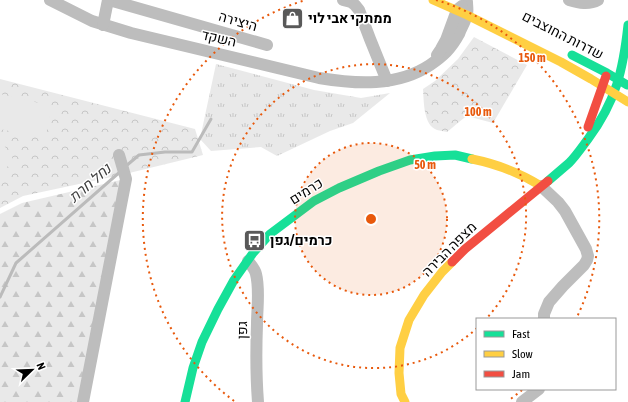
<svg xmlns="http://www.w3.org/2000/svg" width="628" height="402" viewBox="0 0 628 402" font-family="'Asap Condensed',Heebo,sans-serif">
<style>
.grass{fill:url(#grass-tufts)}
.forest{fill:url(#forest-firs)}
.park{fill:url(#park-crowns)}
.pitch{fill:#e9e9e9}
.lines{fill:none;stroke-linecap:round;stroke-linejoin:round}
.stream{stroke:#bbb;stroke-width:3}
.street{stroke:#bdbdbd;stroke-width:12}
.fast{stroke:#16e098;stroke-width:9}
.slow{stroke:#ffcf43;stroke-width:9}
.jam{stroke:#f24e42;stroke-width:9}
.ring{fill:none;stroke:#e8590c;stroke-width:2;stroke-dasharray:2 4}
.labels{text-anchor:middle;stroke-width:3;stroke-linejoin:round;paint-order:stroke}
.poi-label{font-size:14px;font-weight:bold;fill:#000;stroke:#fff;text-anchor:start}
.street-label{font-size:14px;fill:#000;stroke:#fff}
.water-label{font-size:15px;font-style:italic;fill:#3f3f3f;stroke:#fff}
.centre{fill:#e8590c;stroke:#fff;stroke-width:2}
.ring-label{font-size:12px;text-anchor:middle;font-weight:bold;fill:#e8590c;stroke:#fff;stroke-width:3;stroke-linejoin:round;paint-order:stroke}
</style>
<defs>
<pattern id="grass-tufts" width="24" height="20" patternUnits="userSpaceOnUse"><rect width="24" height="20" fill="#e9e9e9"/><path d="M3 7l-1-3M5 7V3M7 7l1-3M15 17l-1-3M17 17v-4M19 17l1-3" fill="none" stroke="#c6c6c6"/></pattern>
<pattern id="forest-firs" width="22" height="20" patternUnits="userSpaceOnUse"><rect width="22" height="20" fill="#e9e9e9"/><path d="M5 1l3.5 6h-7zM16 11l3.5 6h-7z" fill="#c6c6c6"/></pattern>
<pattern id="park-crowns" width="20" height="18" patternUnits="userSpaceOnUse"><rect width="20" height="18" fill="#e9e9e9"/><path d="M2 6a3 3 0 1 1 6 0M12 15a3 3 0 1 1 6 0" fill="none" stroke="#c6c6c6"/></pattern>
</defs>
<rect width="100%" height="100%" fill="#fff"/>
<path class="grass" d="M216,64L314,90L361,98L390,93L353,123L330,131L277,156L261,147L211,151L200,139Z"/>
<path class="forest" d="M125,179L85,402H0V214L22,203Z"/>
<g class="park">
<path d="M474,37L527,65L493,123L467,116C459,121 454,127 447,132C444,131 440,131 437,130C423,125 424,101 423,89L435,81L458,59Z"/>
<path d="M0,79L195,129L203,155L121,175L23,196L0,208Z"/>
</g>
<g class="pitch">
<path d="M0,94L52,106L45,139L0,129Z"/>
<path d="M0,139L15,162L0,171Z"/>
</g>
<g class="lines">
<g class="stream">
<path d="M126,166L139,155L165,152H192L211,119"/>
<path d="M0,297L16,263L121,171"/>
</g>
<g class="street">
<path d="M50,0L92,21L131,33L319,78C356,84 397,87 430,65C443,56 451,49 459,34C461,28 466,21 467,14C468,11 467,6 467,2"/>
<path d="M109,0L267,45"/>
<path d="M343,0L351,2L355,5L359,10L370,39L387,81"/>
<path d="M569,0C579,3 589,5 598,0"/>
<path d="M103,25L108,0"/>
<path d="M437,55L441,49L446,40L457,10L462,6"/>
<path d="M541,186L558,202L565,211L586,249L588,256L587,260L584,265L563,286L549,302L544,314V319"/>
<path d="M248,261C251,265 255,269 256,274C260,290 257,308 257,324C256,350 256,376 258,402"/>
<path d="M83,402L126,179L119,155"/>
<path d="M522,402L539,389"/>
</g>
<g class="fast">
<path d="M572,55L607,73L627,85"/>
<path d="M548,181C555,175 562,169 569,163C576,156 582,147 588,139C616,101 623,71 628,25"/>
<path d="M185,402L193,368L202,342L218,309L234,280L253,253L270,234L314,201L339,188L379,171L410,160L435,156L455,155L472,159"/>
</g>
<g class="slow">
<path d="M433,0L467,15L561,62L591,79L628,102"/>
<path d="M472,159C497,164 520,173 541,186"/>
<path d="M405,402L401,394L399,373L400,348L409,320L424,295L442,272L452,262"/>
</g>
<g class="jam">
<path d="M588,127L606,76"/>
<path d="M452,262L465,249L548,181"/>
</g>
</g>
<circle cx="371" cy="219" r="76" fill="#e8590c" fill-opacity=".12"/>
<g class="ring">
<circle cx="371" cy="219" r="76"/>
<path d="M477 328A152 152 0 1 1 486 319"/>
<path d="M522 390A228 228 0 0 1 508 401M234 401A228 228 0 0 1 306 0M436 0A228 228 0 0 1 576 319"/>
</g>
<defs>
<symbol id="shop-square" viewBox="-11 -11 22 22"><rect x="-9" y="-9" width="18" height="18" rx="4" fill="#595959" stroke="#fff"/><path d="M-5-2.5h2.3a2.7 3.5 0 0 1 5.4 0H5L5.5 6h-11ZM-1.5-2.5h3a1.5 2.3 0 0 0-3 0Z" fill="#fff"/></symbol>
<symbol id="bus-square" viewBox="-11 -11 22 22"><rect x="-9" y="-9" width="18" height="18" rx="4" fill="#595959" stroke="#fff"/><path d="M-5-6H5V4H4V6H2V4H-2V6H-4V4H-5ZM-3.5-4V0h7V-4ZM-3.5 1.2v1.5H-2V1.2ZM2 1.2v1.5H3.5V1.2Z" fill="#fff"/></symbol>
</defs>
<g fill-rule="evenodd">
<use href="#shop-square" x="280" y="6" width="25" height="25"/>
<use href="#bus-square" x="242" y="228" width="25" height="25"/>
</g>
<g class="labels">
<g class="poi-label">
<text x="308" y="23">ממתקי אבי לוי</text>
<text x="270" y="245">כרמים/גפן</text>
</g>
<g class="street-label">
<text transform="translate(238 21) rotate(16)" y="5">היצירה</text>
<text transform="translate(563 35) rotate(27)" y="5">שדרות החוצבים</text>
<text transform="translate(219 38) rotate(13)" y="5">השקד</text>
<text transform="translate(306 191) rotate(-32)" y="5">כרמים</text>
<text transform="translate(449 249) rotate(-45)" y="5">מצפה הבירה</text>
<text transform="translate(242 330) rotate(-89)" y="5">גפן</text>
</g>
<g class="water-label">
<text transform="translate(90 183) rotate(-41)" y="5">נחל חרת</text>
</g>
</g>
<circle cx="371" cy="219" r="6" class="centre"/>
<g class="ring-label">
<text x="532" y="62">150 m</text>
<text x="478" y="116">100 m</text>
<text x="425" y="169">50 m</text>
</g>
<rect x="476" y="318" width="140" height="72" fill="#ffffff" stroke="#999999"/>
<rect x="484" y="331" width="20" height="6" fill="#16e098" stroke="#999999"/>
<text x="512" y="338" font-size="12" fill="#000000">Fast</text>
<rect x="484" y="351" width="20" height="6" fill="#ffcf43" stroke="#999999"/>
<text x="512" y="358" font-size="12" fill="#000000">Slow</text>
<rect x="484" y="371" width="20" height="6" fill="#f24e42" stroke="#999999"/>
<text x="512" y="378" font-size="12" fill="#000000">Jam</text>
<g transform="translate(32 370) rotate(67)" stroke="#ffffff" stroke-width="3" paint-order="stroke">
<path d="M0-3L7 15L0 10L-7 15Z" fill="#000000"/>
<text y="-6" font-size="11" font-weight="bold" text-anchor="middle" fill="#000000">N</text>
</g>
</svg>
